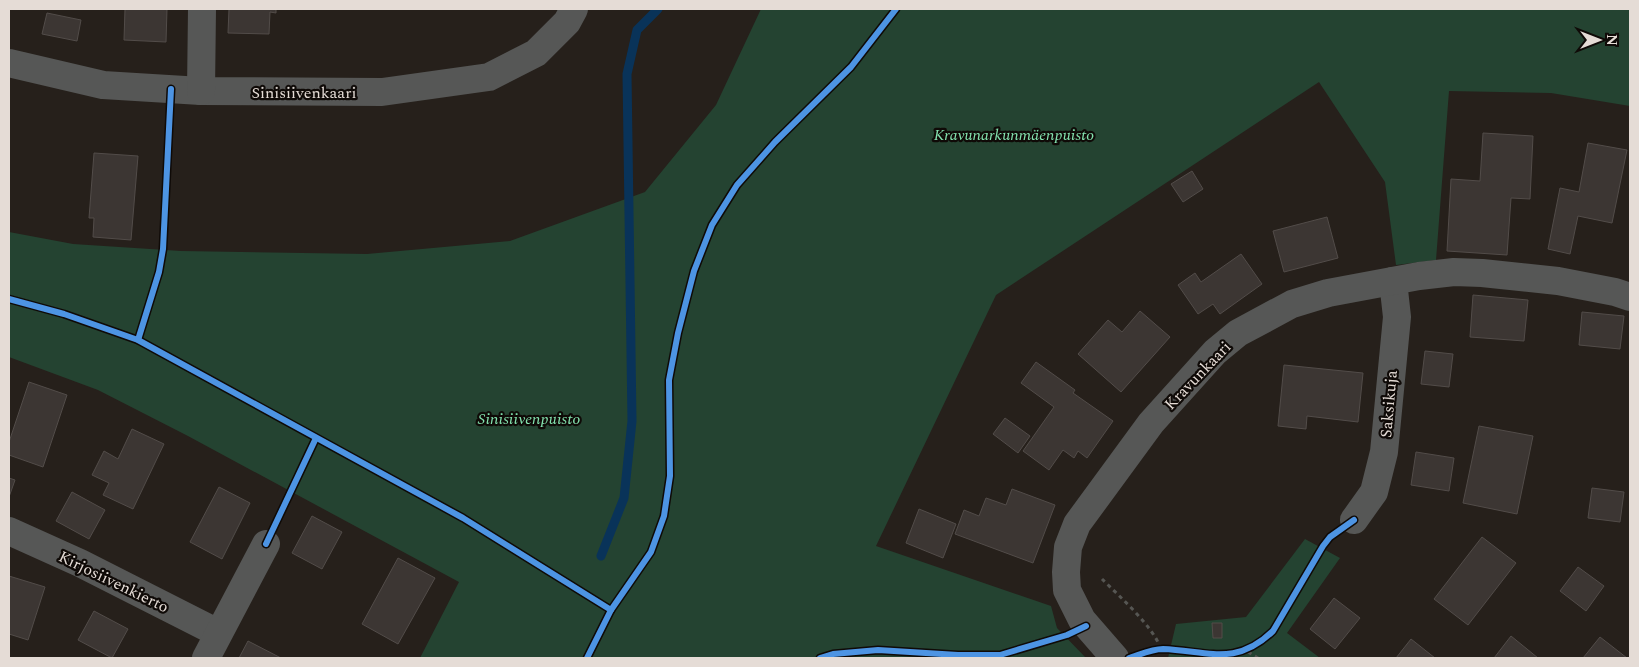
<svg xmlns="http://www.w3.org/2000/svg" width="1639" height="667" viewBox="0 0 1639 667" font-family="Spectral,serif">
<style>
.green{fill:#244331}
.lines{fill:none;stroke-linecap:round;stroke-linejoin:round}
.stream{stroke:#093359;stroke-width:9}
.building{fill:#3c3633;stroke:#524c49}
.path{stroke:#565653;stroke-width:3;stroke-dasharray:4 4;stroke-linecap:butt}
.minor{stroke:#565756;stroke-width:28}
.cycleway-casing{stroke:#0f0a07;stroke-width:9}
.cycleway{stroke:#4d94e3;stroke-width:6}
.labels{text-anchor:middle;stroke-width:4.5;stroke-linejoin:round;paint-order:stroke}
.street-label{font-size:16px;fill:#e5dcd6;stroke:#0f0a07}
.park-label{font-size:16px;font-style:italic;fill:#84e3af;stroke:#0f0a07}
</style>
<rect width="100%" height="100%" fill="#26201b"/>
<g class="green">
<path d="M761,9H1630V106L1551,93L1449,91L1436,260L1396,265L1385,182L1319,82L996,295L876,546L1051,606L1057,628L1086,658H420L459,582L188,436L98,390L9,357V232L73,244L181,251L367,254L510,241L645,192L716,105Z"/>
<path d="M1305,539L1340,558L1287,633L1320,658H1163H1168L1176,624L1246,617Z"/>
</g>
<g class="lines">
<path class="stream" d="M601,556L624,498L632,421L627,74L637,30L658,9"/>
</g>
<g class="building">
<path d="M125,9H167L166,42L124,40Z"/>
<path d="M229,9H276V13L270,12L269,34L228,33Z"/>
<path d="M47,13L81,20L77,41L42,34Z"/>
<path d="M1483,133L1533,136L1530,199L1511,198L1507,255L1447,251L1451,179L1480,181Z"/>
<path d="M1588,143L1627,150L1612,223L1578,216L1570,254L1548,249L1560,188L1579,192Z"/>
<path d="M94,153L138,156L131,240L93,237L94,218H89Z"/>
<path d="M1192,171L1203,189L1183,202L1171,184Z"/>
<path d="M1327,217L1338,258L1284,272L1273,231Z"/>
<path d="M1241,254L1262,284L1220,314L1213,304L1198,314L1178,285L1195,273L1201,282Z"/>
<path d="M1473,295L1528,300L1524,341L1470,337Z"/>
<path d="M1140,311L1170,337L1121,392L1078,354L1108,320L1122,332Z"/>
<path d="M1582,312L1624,316L1620,349L1579,345Z"/>
<path d="M1425,351L1453,354L1449,387L1421,384Z"/>
<path d="M1036,362L1075,390L1073,393L1113,421L1087,458L1078,451L1074,458L1063,450L1049,470L1023,451L1054,407L1021,383Z"/>
<path d="M1284,365L1363,373L1358,422L1307,416L1306,429L1278,426Z"/>
<path d="M29,382L67,395L43,467L9,455V442Z"/>
<path d="M1005,418L1030,436L1018,453L993,434Z"/>
<path d="M1479,426L1533,436L1517,514L1463,503Z"/>
<path d="M132,429L164,444L133,509L103,495L109,483L92,475L104,451L118,459Z"/>
<path d="M1416,452L1454,458L1449,491L1411,485Z"/>
<path d="M9,478L15,480L9,497Z"/>
<path d="M219,487L250,503L222,559L190,542Z"/>
<path d="M1592,488L1624,492L1620,522L1588,518Z"/>
<path d="M1012,489L1055,505L1033,563L955,534L964,510L979,516L986,498L1006,505Z"/>
<path d="M72,492L105,510L89,539L56,521Z"/>
<path d="M919,509L956,524L943,558L906,543Z"/>
<path d="M312,516L342,532L322,569L292,553Z"/>
<path d="M1482,537L1516,563L1468,625L1434,599Z"/>
<path d="M398,558L435,578L398,644L362,624Z"/>
<path d="M1578,567L1604,586L1586,611L1560,591Z"/>
<path d="M9,576L45,587L28,640L9,634Z"/>
<path d="M1334,598L1360,618L1335,649L1310,629Z"/>
<path d="M94,611L128,629L112,658L78,640Z"/>
<path d="M1212,623H1222V638H1213Z"/>
<path d="M1511,636L1538,658H1494Z"/>
<path d="M1600,637L1627,658H1583Z"/>
<path d="M1411,639L1435,658H1396Z"/>
<path d="M248,641L281,658H239Z"/>
</g>
<g class="lines">
<g class="path">
<path d="M1102,579C1120,597 1153,626 1161,649"/>
<path d="M1248,652L1258,658"/>
</g>
<g class="minor">
<path d="M9,63L103,85L201,91L382,92L489,77L536,53L567,22L574,9"/>
<path d="M201,91L202,9"/>
<path d="M1354,520L1374,492L1384,452L1397,317L1393,281"/>
<path d="M9,531L80,563L218,633"/>
<path d="M206,658L266,544"/>
<path d="M1115,658L1082,620L1067,590L1066,572L1068,547L1077,524L1151,423L1215,352L1238,333L1292,304L1328,293L1419,276L1454,272L1482,273L1558,281L1615,292L1630,297"/>
</g>
<defs>
<g id="cycleway">
<path d="M9,299L64,314L138,340L463,518L611,610"/>
<path d="M138,340L159,272L163,249L171,89"/>
<path d="M266,544L316,438"/>
<path d="M587,658L611,610L651,552L664,516L670,476L669,380L678,333L694,271L712,225L737,185L775,142L851,67L896,9"/>
<path d="M820,658L833,654L878,650L958,655H1000L1067,635L1086,626"/>
<path d="M1129,658C1139,655 1152,649 1163,649C1208,651 1236,667 1273,631L1323,546L1330,537L1354,520"/>
</g>
</defs>
<use href="#cycleway" class="cycleway-casing"/>
<use href="#cycleway" class="cycleway"/>
</g>
<g class="labels">
<g class="street-label">
<text x="304" y="98">Sinisiivenkaari</text>
<text transform="translate(1197 375) rotate(-46)" y="6">Kravunkaari</text>
<text transform="translate(1388 404) rotate(-85)" y="6">Saksikuja</text>
<text transform="translate(114 581) rotate(26)" y="6">Kirjosiivenkierto</text>
</g>
<g class="park-label">
<text x="1014" y="140">Kravunarkunmäenpuisto</text>
<text x="529" y="424">Sinisiivenpuisto</text>
</g>
</g>
<rect width="1639" height="667" fill="none" stroke="#e5dcd6" stroke-width="20"/>
<g transform="translate(1599 40) rotate(90)" stroke="#0f0a07" stroke-width="4" paint-order="stroke">
<path d="M0-4L9 19L0 12L-9 19Z" fill="#e5dcd6"/>
<text y="-8" font-size="14" font-weight="bold" text-anchor="middle" fill="#e5dcd6">N</text>
</g>
</svg>
